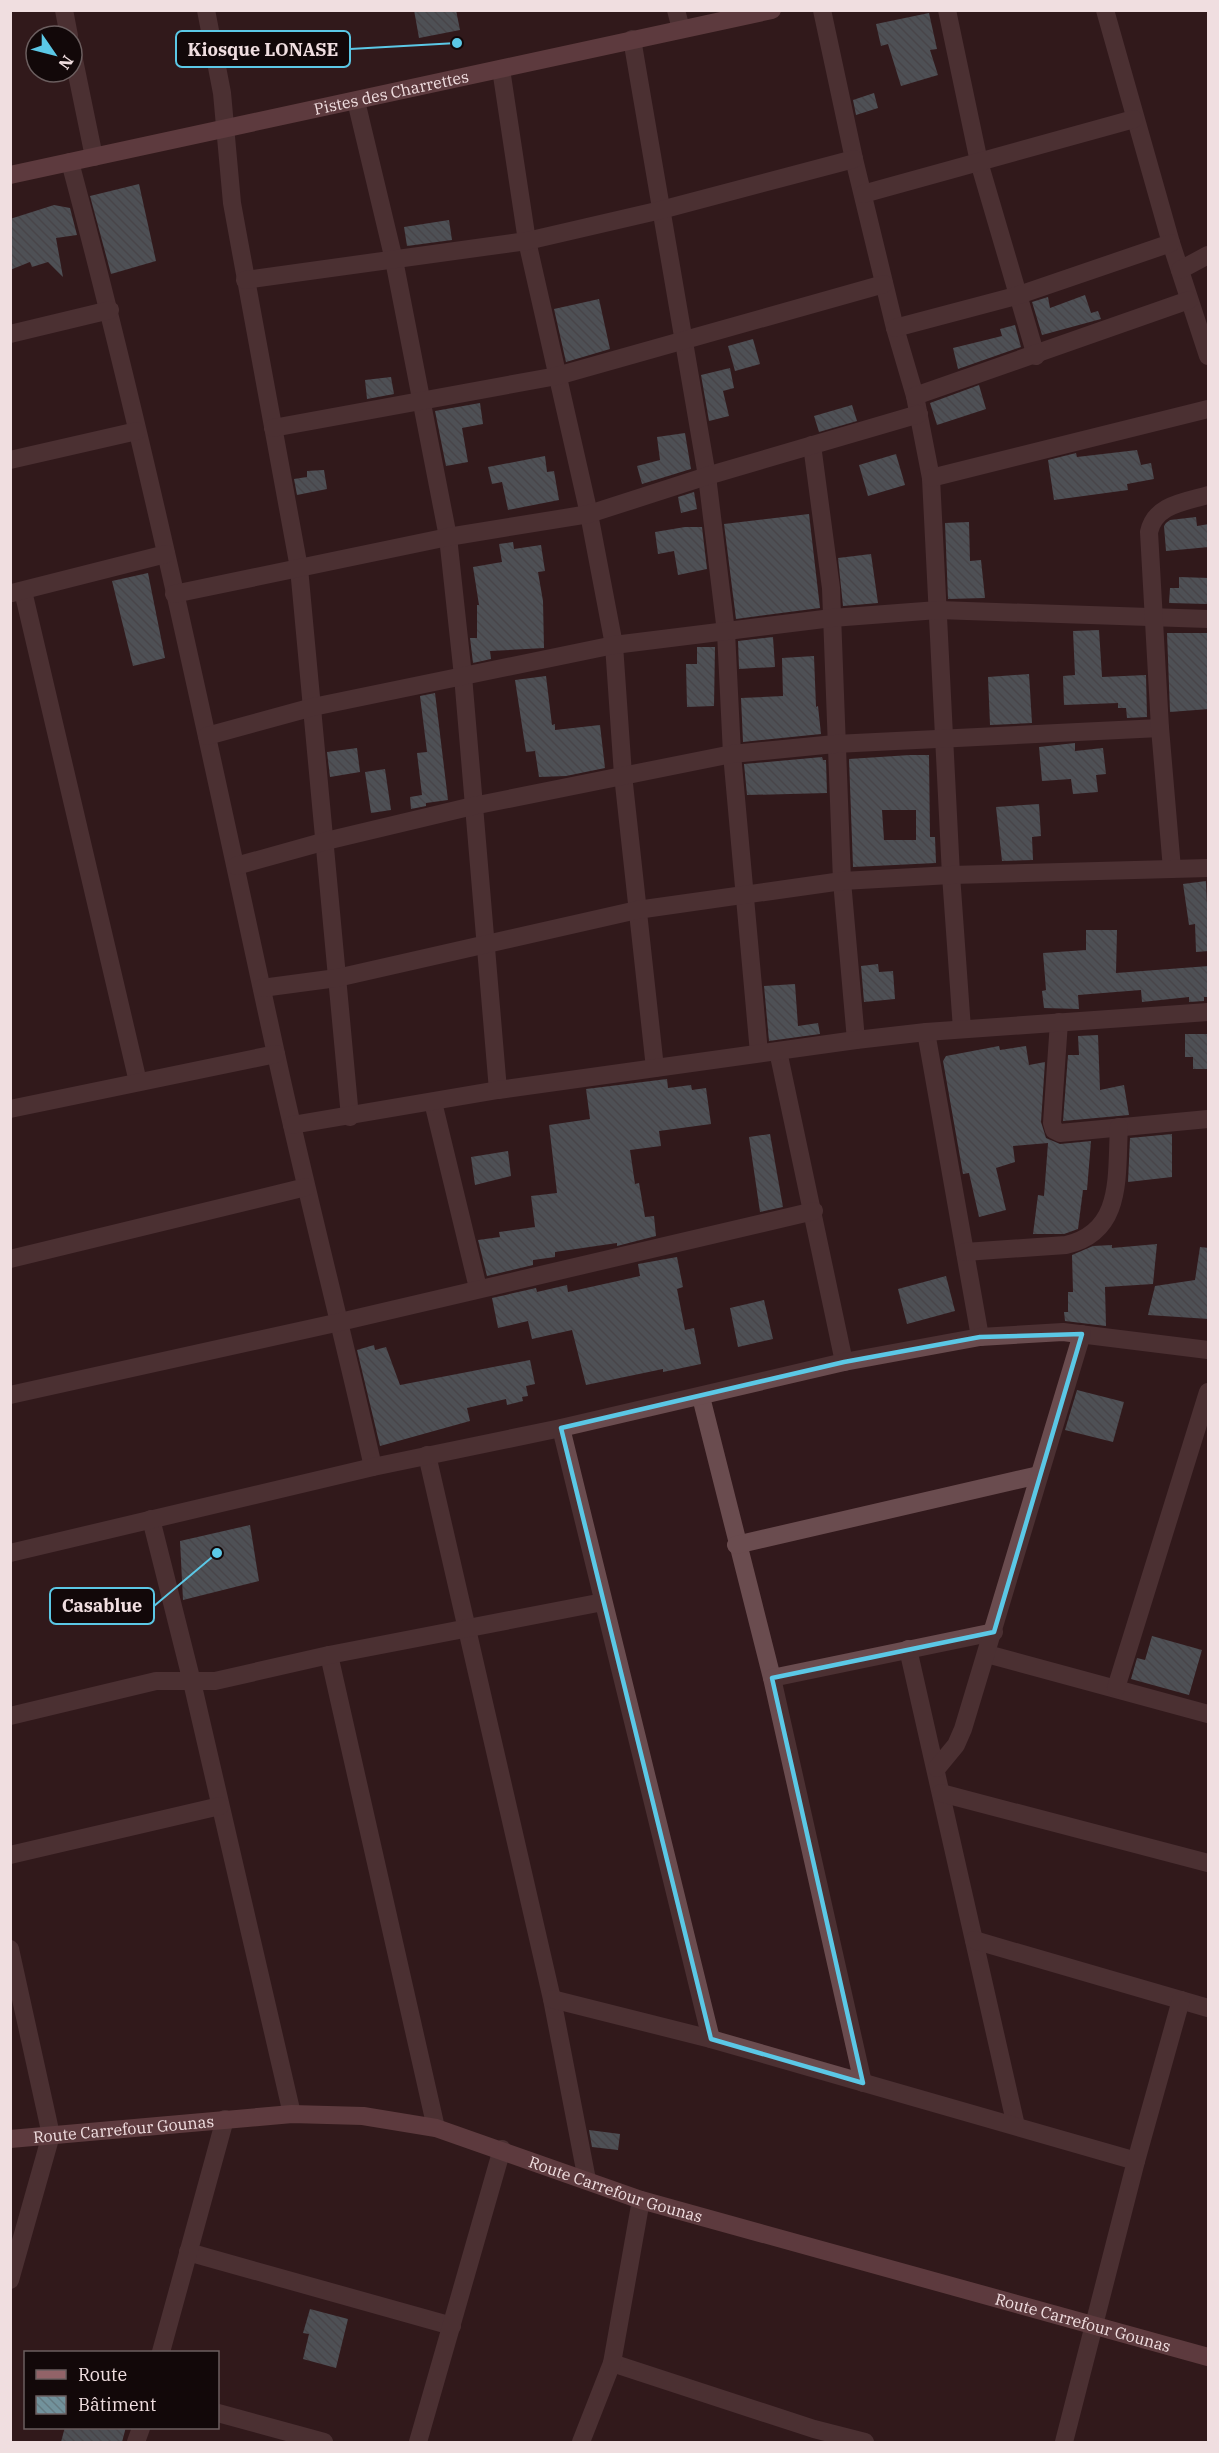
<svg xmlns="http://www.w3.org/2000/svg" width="1219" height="2453" viewBox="0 0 1219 2453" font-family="'IBM Plex Serif',serif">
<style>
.building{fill:url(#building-back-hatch);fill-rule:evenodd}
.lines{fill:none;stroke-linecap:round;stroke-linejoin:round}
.street{stroke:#6a4c4f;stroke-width:18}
.secondary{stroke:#926368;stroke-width:18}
.marked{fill:none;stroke:#5bc8e6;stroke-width:4.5;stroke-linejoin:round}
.labels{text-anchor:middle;stroke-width:6;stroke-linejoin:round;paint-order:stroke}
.street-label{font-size:16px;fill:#f0dee0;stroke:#120809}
.leader{fill:none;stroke:#5bc8e6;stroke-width:2}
.callout-dot{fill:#5bc8e6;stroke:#120809;stroke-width:2}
.callout{fill:#120809;stroke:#5bc8e6;stroke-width:2}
.callout-label{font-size:18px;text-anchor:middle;font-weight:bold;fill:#f0dee0}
</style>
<defs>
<pattern id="building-back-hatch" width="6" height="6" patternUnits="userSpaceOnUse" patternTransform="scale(1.5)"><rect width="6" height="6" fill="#72929c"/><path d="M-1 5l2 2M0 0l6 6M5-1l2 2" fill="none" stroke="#657a81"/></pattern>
</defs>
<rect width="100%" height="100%" fill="#32191c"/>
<g class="building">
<path d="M414,10H456L460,30L419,38Z"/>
<path d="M929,13L937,49L930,50L938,75L901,86L888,44L881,46L876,24Z"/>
<path d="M874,93L878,108L856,115L853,100Z"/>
<path d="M139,184L156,261L111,274L90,196Z"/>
<path d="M54,205L70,208L77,235L56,238L63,277L48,262L32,267L30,262L10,270V219Z"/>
<path d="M449,220L452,240L407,246L404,227Z"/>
<path d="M1085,295L1091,313L1098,311L1101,319L1042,335L1032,302L1048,297L1050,308Z"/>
<path d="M599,299L610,349L566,362L554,309Z"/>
<path d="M1015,325L1021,347L958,369L953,348L1002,336L1000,329Z"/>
<path d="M753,339L760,364L735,371L728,346Z"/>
<path d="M730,368L734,388L723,391L729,416L709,421L701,375Z"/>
<path d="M391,377L394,394L367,399L365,380Z"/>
<path d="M979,385L986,409L937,425L930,403Z"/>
<path d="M480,403L483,424L462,428L468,462L446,466L435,411Z"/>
<path d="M852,405L857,421L819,432L814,416Z"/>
<path d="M685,433L691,469L642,484L637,466L660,460L657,437Z"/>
<path d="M1137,450L1141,465L1151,463L1154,479L1127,484L1128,490L1054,500L1048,460L1076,453L1077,457Z"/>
<path d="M896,454L905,485L868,496L859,465Z"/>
<path d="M545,456L547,472L554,471L559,500L508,510L502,482L492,484L488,467Z"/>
<path d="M324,470L327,489L297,495L294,479L307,477V471Z"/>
<path d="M694,492L697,509L681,513L678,497Z"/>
<path d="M809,514L820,608L736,619L724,524Z"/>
<path d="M1196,517L1197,526L1209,524V547L1166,551L1164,526L1166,523L1170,520Z"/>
<path d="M969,522L970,561L981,560L985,598L948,599L945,523Z"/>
<path d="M685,527H702L707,569L678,575L674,551L658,554L655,532Z"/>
<path d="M513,542L514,549L541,545L545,571L538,572L543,601L544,648L490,651L491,659L473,663L470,638H477V605H479L473,567L502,562L499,544Z"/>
<path d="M871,554L878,603L843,606L838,558Z"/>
<path d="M148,573L165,658L133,666L112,581Z"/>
<path d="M1179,577L1209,578L1207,604L1169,603L1170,588H1179Z"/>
<path d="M1099,630L1102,677L1146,675L1147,717L1127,718L1126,708H1118V703L1064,705L1063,676L1075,675L1073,631Z"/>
<path d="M1167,633H1209V709L1170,712Z"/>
<path d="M773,637L775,667L739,669L738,641Z"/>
<path d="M697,647H715L714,706L687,707L686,664H697Z"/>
<path d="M814,656L816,707L818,706L821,734L743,742L741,698L783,696L782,658Z"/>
<path d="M1029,674L1032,723L990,725L988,677Z"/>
<path d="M546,676L552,725L555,724V730L600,725L605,768L566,776L539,777L535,751L526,752L515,680Z"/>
<path d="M435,693L448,800L426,803V806L411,809L410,797L422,795L417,753L427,752L420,696Z"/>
<path d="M1075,743V751L1103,748L1106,774L1096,775L1098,792L1073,794L1071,779L1042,781L1039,747Z"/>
<path d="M357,748L360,772L330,777L327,752Z"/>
<path d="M910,755H929L930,837H935L936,863L853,867L849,759ZM882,810H916V840H884Z"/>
<path d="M822,757L823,760H826L827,793L747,795L744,764Z"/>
<path d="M385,769L391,810L371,813L365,772Z"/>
<path d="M1039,804L1041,836L1032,837L1033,860L1002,861L996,807Z"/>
<path d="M1206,881L1209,951L1196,952L1195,924L1189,925L1183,884Z"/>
<path d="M1086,930H1117L1116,973L1209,966V997H1204V1001L1189,1002V997L1142,1002L1141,990L1078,995L1079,1009L1044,1008L1042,991L1046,990L1043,953L1086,950Z"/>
<path d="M878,964L879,972L893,971L895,999L864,1002L861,966Z"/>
<path d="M795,984L798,1026L818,1023L820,1034L769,1041L764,986Z"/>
<path d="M1185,1034H1209V1069H1193V1057H1185Z"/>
<path d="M1098,1035L1100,1090L1124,1085L1129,1115L1063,1121L1068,1055H1079L1078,1036Z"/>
<path d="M999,1046L1000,1050L1026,1046L1029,1065L1045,1062L1041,1122L1046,1138L1060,1144L1091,1141L1087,1190H1083L1078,1229L1064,1234H1033L1038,1195L1044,1196L1048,1143L1013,1146L1015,1162L996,1168L1006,1210L979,1217L969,1173L963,1174L943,1061L946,1056Z"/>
<path d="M667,1079L668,1088L691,1085L692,1090L706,1088L711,1124L659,1131L661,1146L630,1150L635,1184L639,1183L645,1217L654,1216L656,1236L617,1246V1243L555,1252V1257L533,1260V1265L487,1276L478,1240L500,1237L499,1232L535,1227L531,1196L557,1193L549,1125L590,1119L586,1089Z"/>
<path d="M770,1134L783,1207L760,1212L749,1137Z"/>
<path d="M1172,1134V1177L1128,1182L1130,1138Z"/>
<path d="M508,1151L511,1176L475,1185L471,1157Z"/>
<path d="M1157,1244L1153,1284L1105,1287L1106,1326L1065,1321L1064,1312H1068V1292H1073L1072,1255L1093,1246L1112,1245V1248Z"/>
<path d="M1200,1247L1209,1248V1319L1148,1315L1155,1286L1195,1280Z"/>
<path d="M677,1257L683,1287L677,1289L685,1330L694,1328L701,1364L663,1372V1369L586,1385L572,1330L532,1339L528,1321L498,1328L492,1298L536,1288L537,1292L567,1285L568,1292L640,1276L638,1264Z"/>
<path d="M946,1276L955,1311L907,1324L898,1289Z"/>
<path d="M764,1300L773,1339L738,1347L730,1308Z"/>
<path d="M374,1345L375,1350L386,1347L400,1385L530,1360L535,1384L526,1386L528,1396L522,1397L523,1401L507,1405L506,1399L467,1408L470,1421L380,1446L357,1350Z"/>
<path d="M1077,1390L1124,1402L1113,1442L1065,1430Z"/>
<path d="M250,1525L259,1581L183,1600L180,1541Z"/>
<path d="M1152,1636L1202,1650L1189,1695L1131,1679L1137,1658L1145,1660Z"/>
<path d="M589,2130L620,2134L618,2150L592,2147Z"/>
<path d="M310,2309L348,2319L336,2368L303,2359L309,2334L303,2333Z"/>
<path d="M65,2427H126L122,2442H61Z"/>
</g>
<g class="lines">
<g class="street">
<path d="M64,10L69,36"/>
<path d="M206,10L222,93L232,203L299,568L350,1117"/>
<path d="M676,10L681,29"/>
<path d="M822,10L854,159L895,328L915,396L931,478L951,875L962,1029"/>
<path d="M947,10L979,162L1036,356"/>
<path d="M1105,10L1171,243L1208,356"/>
<path d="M632,39L707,476L726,632L732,754L759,1053"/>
<path d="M72,50L94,157"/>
<path d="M501,69L527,241L589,514L614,645L623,775L655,1068"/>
<path d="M356,101L394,260L448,537L463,676L498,1090"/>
<path d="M70,162C149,457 211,756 276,1054C306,1192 342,1329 373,1467"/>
<path d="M863,194L1134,119"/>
<path d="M1180,270L1208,255"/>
<path d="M245,280L527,241L661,210L854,159"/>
<path d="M895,328L1016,296L1171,243"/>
<path d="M10,334L110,310"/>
<path d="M915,396L1189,300"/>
<path d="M273,428L557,376L884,284"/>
<path d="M812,445L831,588L842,881L856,1040"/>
<path d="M10,460L137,431"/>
<path d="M931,478L1208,409"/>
<path d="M23,591L138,1082"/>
<path d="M12,593L166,554"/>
<path d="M174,594L448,537L589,514L707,476L919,414"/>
<path d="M207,736L313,707L614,645L832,618L938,610L1208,619"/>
<path d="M236,866L326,841L473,806L732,754L835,744L1160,728"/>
<path d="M1172,869L1160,728L1149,532C1155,504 1185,502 1208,495"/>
<path d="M262,988L337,978L637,910L842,881L951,875L1208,868"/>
<path d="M1059,1022L1052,1123L1054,1130L1060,1133L1208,1119"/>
<path d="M926,1032L980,1337"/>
<path d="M778,1051L844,1362"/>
<path d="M433,1102L478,1288"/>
<path d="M10,1109L276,1054"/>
<path d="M292,1125L498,1090L856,1040L926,1032L1208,1012"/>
<path d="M965,1252L1066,1245C1124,1232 1116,1175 1119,1127"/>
<path d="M10,1259L306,1187"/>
<path d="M10,1395L340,1322L814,1211"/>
<path d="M701,1397L772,1678L863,2083"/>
<path d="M561,1428L711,2039"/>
<path d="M427,1455L552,1999L587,2180"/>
<path d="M151,1519L192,1682L292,2114"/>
<path d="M736,1545L1039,1475"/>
<path d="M10,1553L373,1467L561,1428L844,1362L980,1337L1063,1332L1208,1350"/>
<path d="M908,1649L1016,2126"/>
<path d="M987,1654L1208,1714"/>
<path d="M329,1655L436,2128"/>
<path d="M772,1678L994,1632"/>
<path d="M1116,1688L1208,1392"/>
<path d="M10,1716L156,1681H215L329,1655L603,1602"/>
<path d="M937,1768L956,1745L963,1729L1082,1334"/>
<path d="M941,1793L1208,1863"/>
<path d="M10,1855L220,1806"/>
<path d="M974,1940L1208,2008"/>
<path d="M10,1949L51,2135L10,2280"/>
<path d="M552,1999L711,2039L1136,2161"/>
<path d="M188,2252L452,2326"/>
<path d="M161,2352L225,2119"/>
<path d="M612,2363L814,2429L865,2442"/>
<path d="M218,2413L324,2442"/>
<path d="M136,2442L141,2428"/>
<path d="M418,2442L502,2149"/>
<path d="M581,2442L612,2363L641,2200"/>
<path d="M1064,2442L1136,2161L1181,2000"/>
</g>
<g class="secondary">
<path id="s1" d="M10,175L772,10"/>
<path id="s2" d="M10,2139L292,2114L363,2116L436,2128L641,2200L1208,2357"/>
</g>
</g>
<path d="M0 0H1219V2453H0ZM1082,1334L994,1632L772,1678L863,2083L711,2039L561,1428L844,1362L980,1337Z" fill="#32191c" fill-opacity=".55" fill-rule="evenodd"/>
<path class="marked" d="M1082,1334L994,1632L772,1678L863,2083L711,2039L561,1428L844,1362L980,1337Z"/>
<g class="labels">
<g class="street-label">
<text dy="6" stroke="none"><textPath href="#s1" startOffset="390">Pistes des Charrettes</textPath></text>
<text dy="6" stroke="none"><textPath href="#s2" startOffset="114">Route Carrefour Gounas</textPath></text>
<text dy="6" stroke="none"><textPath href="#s2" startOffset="618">Route Carrefour Gounas</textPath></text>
<text dy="6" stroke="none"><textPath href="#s2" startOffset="1104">Route Carrefour Gounas</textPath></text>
</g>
</g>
<path class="leader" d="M457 43L350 49M217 1553L154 1606"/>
<g class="callout-dot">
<circle cx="457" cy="43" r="6"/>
<circle cx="217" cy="1553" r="6"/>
</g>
<g class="callout">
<rect x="176" y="31" width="174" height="36" rx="6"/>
<rect x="50" y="1588" width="104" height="36" rx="6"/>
</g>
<g class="callout-label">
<text x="263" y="56">Kiosque LONASE</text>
<text x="102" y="1612">Casablue</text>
</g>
<rect width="1219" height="2453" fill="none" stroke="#f0dee0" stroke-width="24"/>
<rect x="24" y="2351" width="195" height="78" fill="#120809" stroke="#6b5e5f" stroke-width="1.5"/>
<rect x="36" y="2370" width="30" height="9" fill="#926368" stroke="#6b5e5f" stroke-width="1.5"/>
<text x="78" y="2381" font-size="18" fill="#f0dee0">Route</text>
<rect x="36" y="2396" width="30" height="18" fill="url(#building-back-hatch)" stroke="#6b5e5f" stroke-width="1.5"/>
<text x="78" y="2411" font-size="18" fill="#f0dee0">Bâtiment</text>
<g transform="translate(54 54) rotate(125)"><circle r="28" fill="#120809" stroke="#6b5e5f" stroke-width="1.5"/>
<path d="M0-4.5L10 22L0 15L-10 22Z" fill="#5bc8e6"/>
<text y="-9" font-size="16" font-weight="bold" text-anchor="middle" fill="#f0dee0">N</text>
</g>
</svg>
